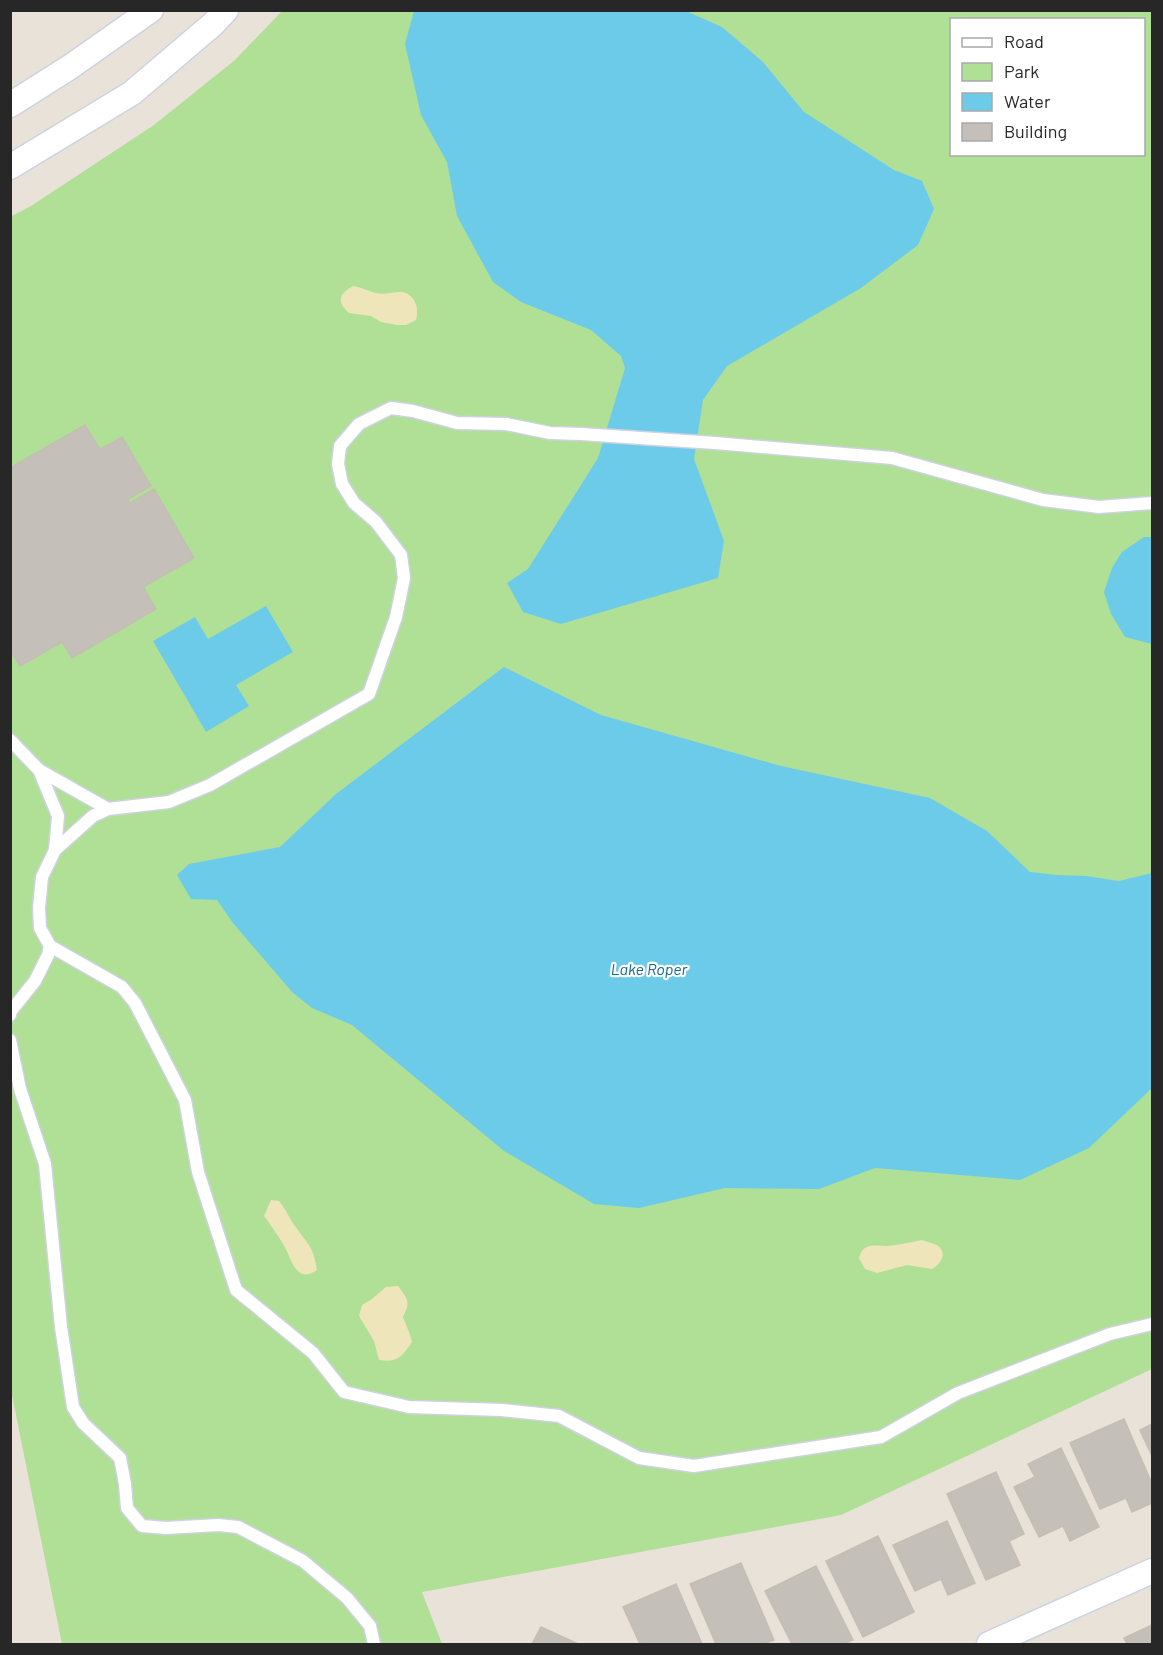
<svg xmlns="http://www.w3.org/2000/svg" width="1163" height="1655" viewBox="0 0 1163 1655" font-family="Barlow,sans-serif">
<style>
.green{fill:#b0df96;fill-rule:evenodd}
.sand{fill:#eee5bb}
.water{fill:#6dcbea}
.building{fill:#c4bfb8;stroke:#c4beb3;stroke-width:1.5}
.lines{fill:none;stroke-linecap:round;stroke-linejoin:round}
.lane-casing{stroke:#ced2e0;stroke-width:15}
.street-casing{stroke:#ced2e0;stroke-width:27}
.lane{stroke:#fff;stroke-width:12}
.street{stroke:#fff;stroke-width:24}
.labels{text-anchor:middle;stroke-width:4.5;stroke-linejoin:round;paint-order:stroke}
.water-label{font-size:16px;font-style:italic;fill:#116891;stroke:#fff}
</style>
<rect width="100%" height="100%" fill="#e9e2d8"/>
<path class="green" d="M282,11H1152V1369L841,1515L422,1592L442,1644H62L10,1385V217L31,206L154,125L235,60ZM952,20H1144V154H952Z"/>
<g class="sand">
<path d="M353,286C361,287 368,291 376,293C384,295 392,292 400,292C414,292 420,308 416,320L406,325H397L381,322L371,316L349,313C336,301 339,294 353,286Z"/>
<path d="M271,1200L279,1201C286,1209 289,1218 295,1226C308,1245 313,1245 317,1270C295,1285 292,1258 283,1244C278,1235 271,1226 264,1216Z"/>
<path d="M922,1240C926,1242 933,1243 937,1245C948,1253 941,1264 932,1269L907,1265L877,1273L865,1269L859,1258C863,1242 875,1246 887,1246C898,1245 911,1242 922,1240Z"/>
<path d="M398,1286C408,1299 411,1302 403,1317L409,1332L412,1342C402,1357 397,1363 379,1360L374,1341L359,1316L362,1305L372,1299L386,1287Z"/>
</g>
<g class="water">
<path d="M414,11H686L722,27L763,62L804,112L894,170L922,181L934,209L918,245L861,288L727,366L703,400L694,459L724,541L718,578L561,624L523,612L507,583L528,569L598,458L625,368L621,356L591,330L521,302L493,282L457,216L447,162L421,115L405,44Z"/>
<path d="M1144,537H1152V644L1125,637L1111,614L1104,592L1112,568L1122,552Z"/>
<path d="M266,606L293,652L236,685L249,706L206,732L153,641L195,617L208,639Z"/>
<path d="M504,667L601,715L781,766L930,798L987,831L1030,872L1056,875L1086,876L1119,881L1152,873V1088L1089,1148L1020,1180L875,1168L819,1189L725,1188L639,1208L594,1204L504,1151L352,1025L312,1008L292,992L233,923L217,900L191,899L177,875L189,864L280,847L336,794Z"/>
</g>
<g class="building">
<path d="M85,425L100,450L122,437L151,486L128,499L130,503L154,489L194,558L143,587L156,609L72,658L62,642L20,666L10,650V468Z"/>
<path d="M1124,1419L1152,1484V1503L1132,1512L1126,1498L1100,1509L1070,1443Z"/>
<path d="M1152,1424V1456L1140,1430Z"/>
<path d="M1061,1448L1099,1527L1070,1541L1063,1526L1039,1537L1014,1487L1035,1477L1028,1464Z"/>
<path d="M996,1472L1024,1534L1009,1541L1020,1565L986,1580L947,1494Z"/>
<path d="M947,1521L975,1583L948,1595L941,1579L915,1591L893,1545Z"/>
<path d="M878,1536L914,1612L863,1637L826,1561Z"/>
<path d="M741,1563L774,1640L763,1644H716L690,1584Z"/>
<path d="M816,1566L853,1640L844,1644H792L765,1591Z"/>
<path d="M676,1584L702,1644H640L623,1607Z"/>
<path d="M1152,1625V1644H1127L1124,1638Z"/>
<path d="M541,1627L578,1644H532Z"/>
</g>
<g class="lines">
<defs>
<g id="lane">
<path d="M10,740L39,770L58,816L55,850"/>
<path d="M39,770L108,809"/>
<path d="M50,946L122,987L135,1003L185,1100L198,1172L236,1290L313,1353L344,1392L409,1407L502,1410L559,1416L639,1458L694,1466L881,1437L958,1393L1110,1334L1152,1324"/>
<path d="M10,1015L11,1011L35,981L48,955L50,946L40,928L39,908L42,877L55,850L93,816L108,809L169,802L210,785L369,694L396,617L404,578L401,555L376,522L354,503L342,484L338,464L340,446L359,424L391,408L413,411L457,423L506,424L550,433L581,434L715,443L892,458L1043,500L1099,507L1152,503"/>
<path d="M10,1040L20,1089L45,1164L61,1327L73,1407L83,1423L120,1458L125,1484L127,1508L142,1526L166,1528L218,1525L238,1527L303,1561L347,1598L370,1626L374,1644"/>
</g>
<g id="street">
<path d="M10,105L70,67L151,10"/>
<path d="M10,167L132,93L213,24L226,10"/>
<path d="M989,1644L1152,1571"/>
</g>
</defs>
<use href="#lane" class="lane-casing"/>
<use href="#street" class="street-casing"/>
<use href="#lane" class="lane"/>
<use href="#street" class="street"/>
</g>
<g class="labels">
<g class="water-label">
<text x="649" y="975">Lake Roper</text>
</g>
</g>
<rect width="1163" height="1655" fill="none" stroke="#272727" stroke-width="24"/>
<rect x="950" y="18" width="195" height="138" fill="#ffffff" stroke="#a9a9a9" stroke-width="1.5"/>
<rect x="962" y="38" width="30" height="9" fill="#ffffff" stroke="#a9a9a9" stroke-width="1.5"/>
<text x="1004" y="48" font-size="18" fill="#272727">Road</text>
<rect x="962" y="63" width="30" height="18" fill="#b0df96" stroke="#a9a9a9" stroke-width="1.5"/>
<text x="1004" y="78" font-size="18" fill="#272727">Park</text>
<rect x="962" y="93" width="30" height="18" fill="#6dcbea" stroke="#a9a9a9" stroke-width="1.5"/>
<text x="1004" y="108" font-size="18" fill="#272727">Water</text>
<rect x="962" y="123" width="30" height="18" fill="#c4bfb8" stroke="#a9a9a9" stroke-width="1.5"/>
<text x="1004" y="138" font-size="18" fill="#272727">Building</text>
</svg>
